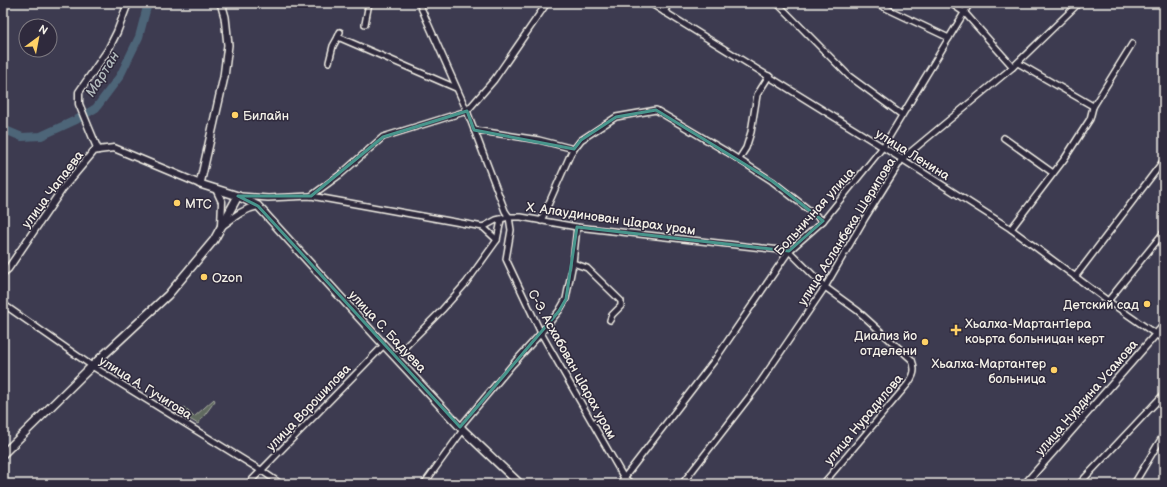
<svg xmlns="http://www.w3.org/2000/svg" width="1167" height="487" viewBox="0 0 1167 487" font-family="'Balsamiq Sans',sans-serif">
<style>
.green{fill:#616a5e;stroke:#aaaea3}
.lines{fill:none;stroke-linecap:round;stroke-linejoin:round}
.river{stroke:#4d6578;stroke-width:8}
.minor-casing{stroke:#f4f1e8;stroke-width:8}
.tertiary-casing{stroke:#f4f1e8;stroke-width:9}
.secondary-casing{stroke:#f4f1e8;stroke-width:10}
.minor{stroke:#2f2a3d;stroke-width:5}
.tertiary{stroke:#2f2a3d;stroke-width:6}
.secondary{stroke:#2f2a3d;stroke-width:7}
.marked{fill:none;stroke:#48958c;stroke-width:3;stroke-linejoin:round}
.poi-dot{fill:#ffd166;stroke:#2f2a3d;stroke-width:1.5}
.labels{text-anchor:middle;stroke-width:3;stroke-linejoin:round;paint-order:stroke}
.poi-label{font-size:13px;fill:#f4f1e8;stroke:#2f2a3d;text-anchor:start}
.street-label{font-size:13px;fill:#f4f1e8;stroke:#2f2a3d}
.water-label{font-size:14px;font-style:italic;fill:#b1b9bb;stroke:#2f2a3d}
</style>
<rect width="100%" height="100%" fill="#3d3b50"/>
<filter id="ink" filterUnits="userSpaceOnUse"><feTurbulence type="fractalNoise" baseFrequency=".025" numOctaves="2"/><feDisplacementMap in="SourceGraphic" scale="8" xChannelSelector="R" yChannelSelector="G"/><feConvolveMatrix kernelMatrix="1 2 1 2 8 2 1 2 1" color-interpolation-filters="sRGB"/></filter>
<g filter="url(#ink)">
<path class="green" d="M214,399L215,401L198,424L179,413L184,407L194,417Z"/>
<g class="lines">
<path class="river" d="M3,129L22,137L41,136L76,120L96,108L120,76L139,37L148,3"/>
<defs>
<g id="minor">
<path d="M419,3L467,111L505,211L509,217L511,230L506,259L541,333L624,478L632,484"/>
<path d="M650,3L902,159L1011,229L1108,301L1164,340"/>
<path d="M777,3L849,76L902,115"/>
<path d="M875,3L949,38"/>
<path d="M950,3L965,13L1013,67"/>
<path d="M664,12L669,3"/>
<path d="M365,24L369,3"/>
<path d="M340,32L338,37L456,88"/>
<path d="M329,62L333,46L338,37"/>
<path d="M1093,107L1132,44"/>
<path d="M474,130L539,140L574,149"/>
<path d="M1004,138L1053,173"/>
<path d="M739,159L746,148L751,132L757,95L769,76"/>
<path d="M241,196L268,198L311,196L483,227L496,220L509,217H521L577,227L789,251L825,287L858,311L912,360C916,370 914,376 907,385L823,484"/>
<path d="M311,196L341,174L383,137L467,111L494,80L547,3"/>
<path d="M541,221L571,153L581,140L616,117L656,110L727,152L772,181L823,221"/>
<path d="M483,227L497,240"/>
<path d="M1011,229L1065,158L1090,119L1093,107L1091,105L1018,63"/>
<path d="M573,263L587,268L621,301V306L612,315L610,320"/>
<path d="M1075,277L1164,160"/>
<path d="M1108,301L1164,232"/>
<path d="M3,304L92,366L262,471L281,484"/>
<path d="M395,357L442,310L466,283L497,240L501,220"/>
<path d="M460,427L513,364L541,333L559,311L566,299L573,263L577,227"/>
<path d="M248,484L384,345"/>
<path d="M424,484L463,430"/>
<path d="M620,484L624,478L714,361L789,251L823,221L883,147L970,3"/>
<path d="M682,484L757,387L825,287L865,218L902,159L1013,67L1079,3"/>
<path d="M1079,484L1164,394"/>
<path d="M1134,484L1164,434"/>
</g>
<g id="tertiary">
<path d="M98,150L79,104V92L108,50L117,32L128,3"/>
<path d="M216,189L222,202L221,226"/>
<path d="M222,226C234,217 243,209 258,206"/>
<path d="M3,273L8,269L63,188L94,151L98,150L114,148L200,184"/>
<path d="M1025,484L1164,325"/>
</g>
<g id="secondary">
<path d="M221,3L225,17L228,45L224,77L200,184L238,196L258,206L384,345L463,430L520,484"/>
<path d="M3,454L92,366L168,295L214,240L238,196"/>
</g>
</defs>
<use href="#minor" class="minor-casing"/>
<use href="#tertiary" class="tertiary-casing"/>
<use href="#secondary" class="secondary-casing"/>
<use href="#minor" class="minor"/>
<use href="#tertiary" class="tertiary"/>
<use href="#secondary" class="secondary"/>
</g>
</g>
<path class="marked" d="M656,110L772,181L823,221L789,251L577,227L566,299L559,311L460,427L258,206L238,196H311L383,137L467,111L474,130L574,149L581,140L616,117Z"/>
<g class="poi-dot">
<circle cx="235" cy="115" r="4"/>
<circle cx="177" cy="203" r="4"/>
<circle cx="204" cy="277" r="4"/>
<circle cx="1147" cy="304" r="4"/>
<path d="M954 324h4v4h4v4h-4v4h-4v-4h-4v-4h4z"/>
<circle cx="925" cy="342" r="4"/>
<circle cx="1054" cy="370" r="4"/>
</g>
<g class="labels">
<g class="poi-label">
<text x="243" y="120">Билайн</text>
<text x="185" y="208">МТС</text>
<text x="212" y="282">Ozon</text>
<text x="1139" y="309" text-anchor="end">Детский сад</text>
<text x="965" y="328">Хьалха-МартантIера<tspan x="965" dy="15">коьрта больницан керт</tspan></text>
<text x="917" y="340" text-anchor="end">Диализ йо<tspan x="917" dy="15">отделени</tspan></text>
<text x="1046" y="368" text-anchor="end">Хьалха-Мартантер<tspan x="1046" dy="15">больница</tspan></text>
</g>
<g class="street-label">
<text transform="translate(913 154) rotate(32)" y="5">улица Ленина</text>
<text transform="translate(52 189) rotate(-53)" y="5">улица Чапаева</text>
<text transform="translate(814 211) rotate(-48)" y="5">Больничная улица</text>
<text transform="translate(611 218) rotate(8)" y="5">Х. Алаудинован цIарах урам</text>
<text transform="translate(846 231) rotate(-58)" y="5">улица Асланбека Шерипова</text>
<text transform="translate(388 331) rotate(47)" y="5">улица С. Бадуева</text>
<text transform="translate(573 364) rotate(61)" y="5">С-Э. Асхабован цIарах урам</text>
<text transform="translate(146 387) rotate(32)" y="5">улица А. Гучигова</text>
<text transform="translate(1086 397) rotate(-49)" y="5">улица Нурдина Усамова</text>
<text transform="translate(308 407) rotate(-46)" y="5">улица Ворошилова</text>
<text transform="translate(863 419) rotate(-50)" y="5">улица Нурадилова</text>
</g>
<g class="water-label">
<text transform="translate(102 74) rotate(-58)" y="5">Мартан</text>
</g>
</g>
<rect width="1167" height="487" fill="none" stroke="#2f2a3d" stroke-width="16"/>
<rect x="8" y="8" width="1151" height="471" fill="none" stroke="#f4f1e8" stroke-width="1.5" filter="url(#ink)"/>
<g transform="translate(38 38) rotate(32)"><circle r="19" fill="#2f2a3d" stroke="#7e7a81"/>
<path d="M0-3L7 15L0 10L-7 15Z" fill="#ffd166"/>
<text y="-6" font-size="11" font-weight="bold" text-anchor="middle" fill="#f4f1e8">N</text>
</g>
</svg>
